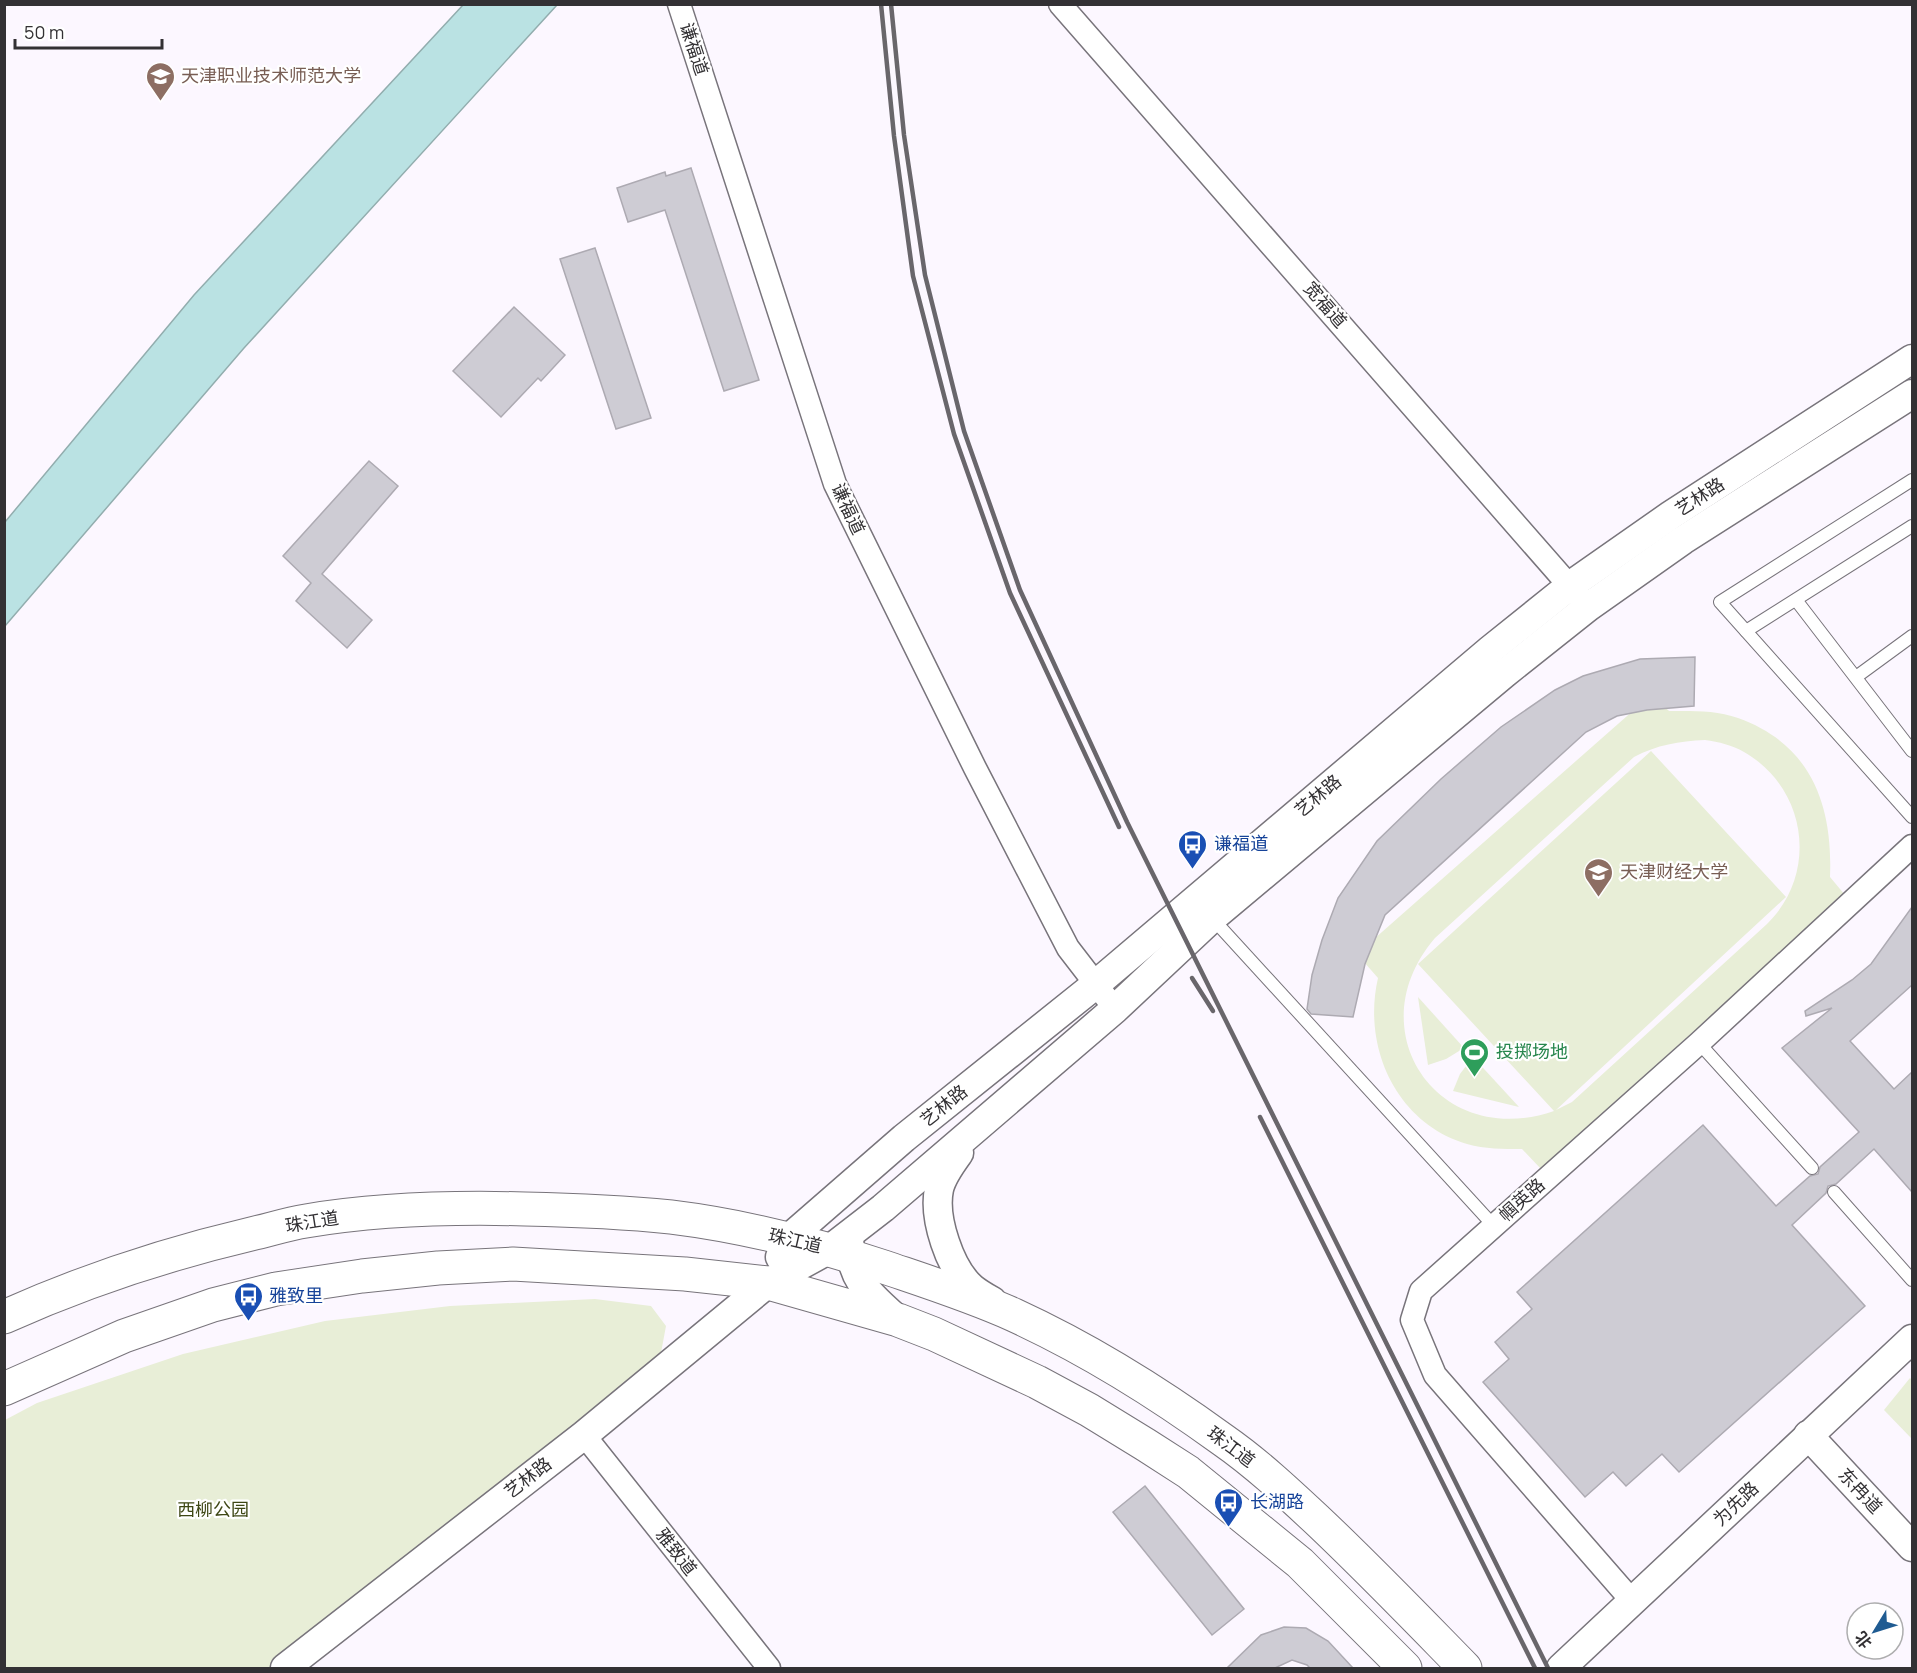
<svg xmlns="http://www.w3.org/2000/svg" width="1917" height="1673" viewBox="0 0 1917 1673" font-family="Manrope,'Noto Sans SC',sans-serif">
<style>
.green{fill:#e8eed7;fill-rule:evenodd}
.water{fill:#bae2e3;stroke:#92adae;stroke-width:1.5}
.building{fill:#ceccd4;stroke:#adaab2;stroke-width:1.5}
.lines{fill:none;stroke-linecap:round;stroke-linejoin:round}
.service-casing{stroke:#78747b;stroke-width:14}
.minor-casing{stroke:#78747b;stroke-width:25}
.tertiary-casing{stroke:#78747b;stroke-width:31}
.primary-casing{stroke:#78747b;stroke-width:35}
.service{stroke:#fff;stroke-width:12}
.minor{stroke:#fff;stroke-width:22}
.tertiary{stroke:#fff;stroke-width:28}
.primary{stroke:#fff;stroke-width:33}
.rail{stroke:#69666b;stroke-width:4.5}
.labels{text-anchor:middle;stroke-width:4.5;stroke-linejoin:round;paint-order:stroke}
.street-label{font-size:18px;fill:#333134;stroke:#fff}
.education-label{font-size:18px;fill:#785e54;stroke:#fff;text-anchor:start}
.transit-label{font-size:18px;fill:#164399;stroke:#fff;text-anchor:start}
.leisure-label{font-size:18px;fill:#27864d;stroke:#fff;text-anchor:start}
.park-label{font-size:18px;fill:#3e4715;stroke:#fff}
</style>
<rect width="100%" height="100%" fill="#fcf7ff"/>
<g class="green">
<path d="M1652,694L1669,711C1691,711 1716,710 1738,718C1811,744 1833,805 1830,877L1845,895L1541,1169L1522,1149C1503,1149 1485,1149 1467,1144C1396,1123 1362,1047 1378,978L1357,954ZM1705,740C1719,742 1732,745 1744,752C1807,788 1819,873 1767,924L1572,1102L1556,1110L1786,897L1651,751L1418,964L1554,1111C1438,1151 1356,1030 1435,938L1634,757C1657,745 1679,741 1705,740Z"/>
<path d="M1418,997L1464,1048L1446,1059L1428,1065Z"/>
<path d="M1473,1057L1519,1107L1453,1091L1460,1074Z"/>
<path d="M595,1299L651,1306L666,1326L660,1358L269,1668H5V1420L37,1403L183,1354L325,1321L450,1306Z"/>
<path d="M1910,1378L1912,1380V1439L1884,1410Z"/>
</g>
<path class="water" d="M463,5H557L244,348L5,626V522L194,295Z"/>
<g class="building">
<path d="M691,168L759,380L724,391L665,210L628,222L617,188L665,172L666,176Z"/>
<path d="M595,248L651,418L616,429L560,259Z"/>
<path d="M514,307L565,355L541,381L538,378L501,417L453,371Z"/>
<path d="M369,461L398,486L322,574L372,620L347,648L296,601L311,583L283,556Z"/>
<path d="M1695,657L1694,706L1647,710L1617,716L1586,732L1385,915L1365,964L1353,1017L1311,1014L1307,1009L1312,975L1322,940L1338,898L1377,841L1441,779L1501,727L1555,690L1583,676L1640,659Z"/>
<path d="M1912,907V985L1850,1041L1894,1089L1912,1072V1192L1874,1149L1836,1184L1828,1186L1826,1193L1792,1225L1865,1306L1679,1472L1662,1454L1626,1486L1613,1472L1585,1497L1483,1382L1509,1359L1495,1342L1532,1309L1517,1292L1703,1125L1776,1206L1810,1176L1818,1174L1820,1167L1859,1132L1782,1048L1832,1008L1806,1016L1805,1011L1852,980L1871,964Z"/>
<path d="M1145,1486L1244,1609L1212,1635L1113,1512Z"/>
<path d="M1284,1627L1306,1628L1328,1641L1353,1668H1310L1307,1665L1292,1660L1275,1668H1227L1261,1635Z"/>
</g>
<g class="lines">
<defs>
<g id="service">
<path d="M1912,480L1720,602L1912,817"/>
<path d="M1796,600L1912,751"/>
<path d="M1746,631L1912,526"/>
<path d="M1856,677L1912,636"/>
<path d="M1212,918L1493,1225"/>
<path d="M1699,1043L1812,1168"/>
<path d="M1834,1192L1912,1280"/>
</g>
<g id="minor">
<path d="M679,4L835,484L975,768L1068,948L1115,1009"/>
<path d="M1060,4L1581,599"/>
<path d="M584,1435L769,1668"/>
<path d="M1633,1602L1435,1375L1412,1320L1421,1291L1699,1043L1912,846"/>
</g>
<g id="tertiary">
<path d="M959,1153C951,1164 942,1176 939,1189C933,1218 950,1269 972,1288C978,1293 985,1297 992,1301"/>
<path d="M849,1239C851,1281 869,1294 898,1320"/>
<path d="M780,1257L788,1239L904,1138L1095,985L1490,650L1571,585L1671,515L1912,359"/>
<path d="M1808,1435L1912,1547"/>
<path d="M285,1668L584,1435L768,1283L830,1249L883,1208L1115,1009L1212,918L1505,673L1588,607L1683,540L1912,394"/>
<path d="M1561,1668L1912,1339"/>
</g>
<g id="primary">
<path d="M4,1317C84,1281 166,1254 251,1234C269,1230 287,1224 306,1221C378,1209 452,1207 525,1209C574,1210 622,1212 671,1217C744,1226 815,1244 884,1267C928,1282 972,1296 1014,1315C1088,1349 1157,1392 1223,1440C1256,1463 1286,1491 1316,1519C1367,1567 1416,1618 1465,1668"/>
<path d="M4,1389L124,1336L213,1305L276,1289L362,1276L438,1268L513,1264L685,1274L768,1283L898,1320L934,1334L1037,1382L1089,1410L1146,1445L1188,1472L1300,1563L1405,1668"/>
</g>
</defs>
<use href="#service" class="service-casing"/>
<use href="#minor" class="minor-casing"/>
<use href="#tertiary" class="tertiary-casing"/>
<use href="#primary" class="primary-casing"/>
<use href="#service" class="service"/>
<use href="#minor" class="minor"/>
<use href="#tertiary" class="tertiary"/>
<use href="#primary" class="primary"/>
<g class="rail">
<path d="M881,4L894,136L913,276L954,434L1010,593L1119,827"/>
<path d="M891,4L904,135L925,275L964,431L1020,590L1127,822L1548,1668"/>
<path d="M1192,978L1213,1011"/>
<path d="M1260,1117L1535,1668"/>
</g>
</g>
<defs>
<symbol id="university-pin" viewBox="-11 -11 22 30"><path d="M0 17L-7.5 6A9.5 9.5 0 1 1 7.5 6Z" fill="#8d6e63" stroke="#fff"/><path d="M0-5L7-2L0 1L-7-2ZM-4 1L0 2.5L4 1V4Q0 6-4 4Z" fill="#fff"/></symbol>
<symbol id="bus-pin" viewBox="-11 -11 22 30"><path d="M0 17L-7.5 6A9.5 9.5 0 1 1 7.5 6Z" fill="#1a4fb4" stroke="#fff"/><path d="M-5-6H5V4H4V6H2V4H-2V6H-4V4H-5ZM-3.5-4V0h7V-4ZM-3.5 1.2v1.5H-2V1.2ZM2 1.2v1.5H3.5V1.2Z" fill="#fff"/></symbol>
<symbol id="stadium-pin" viewBox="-11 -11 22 30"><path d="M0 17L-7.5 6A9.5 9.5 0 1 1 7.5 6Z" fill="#2e9e5b" stroke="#fff"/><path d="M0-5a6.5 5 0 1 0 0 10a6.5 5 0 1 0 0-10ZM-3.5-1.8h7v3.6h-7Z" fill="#fff"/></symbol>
</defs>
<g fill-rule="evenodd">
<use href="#university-pin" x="144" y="60" width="33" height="45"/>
<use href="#bus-pin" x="1176" y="828" width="33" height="45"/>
<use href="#university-pin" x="1582" y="856" width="33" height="45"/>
<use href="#stadium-pin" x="1458" y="1036" width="33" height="45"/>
<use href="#bus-pin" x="232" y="1280" width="33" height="45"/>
<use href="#bus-pin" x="1212" y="1486" width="33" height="45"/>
</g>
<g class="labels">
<g class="street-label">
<text transform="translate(694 49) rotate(72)" y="6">谦福道</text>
<text transform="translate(1325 305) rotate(49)" y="6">宽福道</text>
<text transform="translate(1700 497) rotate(-33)" y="6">艺林路</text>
<text transform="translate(848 509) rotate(65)" y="6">谦福道</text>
<text transform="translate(1318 796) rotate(-40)" y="6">艺林路</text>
<text transform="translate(944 1106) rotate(-39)" y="6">艺林路</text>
<text transform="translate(1522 1200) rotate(-42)" y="6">帼英路</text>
<text transform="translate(312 1222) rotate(-9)" y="6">珠江道</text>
<text transform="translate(795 1241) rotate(13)" y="6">珠江道</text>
<text transform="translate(1231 1447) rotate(37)" y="6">珠江道</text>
<text transform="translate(528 1478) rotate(-38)" y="6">艺林路</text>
<text transform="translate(1860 1491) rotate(47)" y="6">东冉道</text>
<text transform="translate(1736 1504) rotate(-44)" y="6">为先路</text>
<text transform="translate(676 1552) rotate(52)" y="6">雅致道</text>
</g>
<g class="education-label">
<text x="181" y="82">天津职业技术师范大学</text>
<text x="1620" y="878">天津财经大学</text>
</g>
<g class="transit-label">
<text x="1214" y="850">谦福道</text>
<text x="269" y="1302">雅致里</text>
<text x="1250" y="1508">长湖路</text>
</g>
<g class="leisure-label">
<text x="1496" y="1058">投掷场地</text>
</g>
<g class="park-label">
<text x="213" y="1516">西柳公园</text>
</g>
</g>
<rect width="1917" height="1673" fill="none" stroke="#333134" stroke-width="12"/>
<g transform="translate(1875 1631) rotate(232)"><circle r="28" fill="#ffffff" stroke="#adadae" stroke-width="1.5"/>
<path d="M0-4.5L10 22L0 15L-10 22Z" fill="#1f5b92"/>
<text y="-9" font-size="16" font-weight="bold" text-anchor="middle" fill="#333134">北</text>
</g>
<path d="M15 39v9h147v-9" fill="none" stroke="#333134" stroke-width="3"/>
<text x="24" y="39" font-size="18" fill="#333134" stroke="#ffffff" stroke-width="4.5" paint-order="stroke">50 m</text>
</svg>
